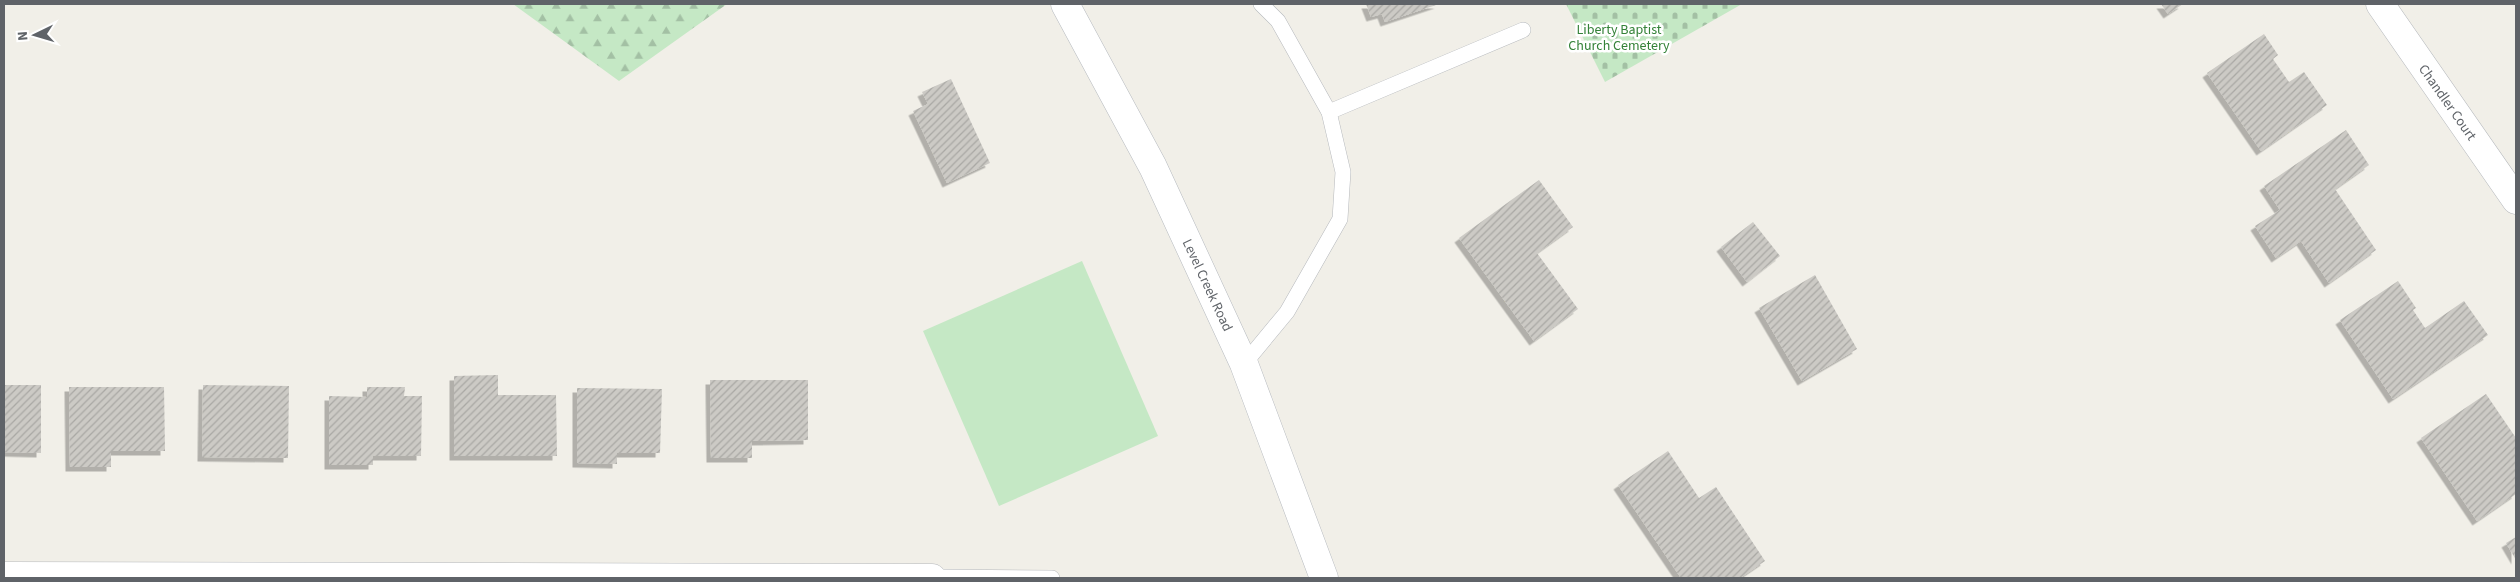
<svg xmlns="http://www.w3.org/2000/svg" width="2520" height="582" viewBox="0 0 2520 582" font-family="'Source Sans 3',sans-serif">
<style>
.green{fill:#c5e8c5}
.forest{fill:url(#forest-firs)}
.cemetery{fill:url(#cemetery-stones)}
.building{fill:url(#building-hatch);filter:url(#shadow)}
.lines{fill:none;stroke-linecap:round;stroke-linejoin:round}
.lane-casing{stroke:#b5b8bc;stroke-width:16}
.street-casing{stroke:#b5b8bc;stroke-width:29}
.secondary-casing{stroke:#b6babf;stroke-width:29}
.lane{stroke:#fff;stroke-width:15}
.street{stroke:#fff;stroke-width:28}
.secondary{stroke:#fff;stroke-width:28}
.labels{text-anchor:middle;stroke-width:5;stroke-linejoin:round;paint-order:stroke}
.park-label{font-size:14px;fill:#348238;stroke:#fff}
.street-label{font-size:14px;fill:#5f6368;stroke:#fff}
</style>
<defs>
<pattern id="forest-firs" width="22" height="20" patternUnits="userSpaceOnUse" patternTransform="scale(1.25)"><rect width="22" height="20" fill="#c5e8c5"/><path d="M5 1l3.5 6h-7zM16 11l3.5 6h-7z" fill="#a3c0a4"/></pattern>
<pattern id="cemetery-stones" width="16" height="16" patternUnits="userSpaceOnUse" patternTransform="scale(1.25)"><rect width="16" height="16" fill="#c5e8c5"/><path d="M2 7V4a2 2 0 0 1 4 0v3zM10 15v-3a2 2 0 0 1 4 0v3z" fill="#a3c0a4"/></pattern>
<pattern id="building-hatch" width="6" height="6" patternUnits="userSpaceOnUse" patternTransform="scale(1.25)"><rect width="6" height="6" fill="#cccac5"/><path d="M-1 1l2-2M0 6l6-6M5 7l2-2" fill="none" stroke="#a9a8a4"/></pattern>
<filter id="shadow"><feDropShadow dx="-4.5" dy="4.5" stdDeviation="0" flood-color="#0004"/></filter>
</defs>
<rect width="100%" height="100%" fill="#f1efe8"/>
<path class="green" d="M1082,261L1158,436L999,506L923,331Z"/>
<path class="forest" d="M513,4H727L619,81Z"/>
<path class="cemetery" d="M1566,4H1742L1605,82Z"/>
<g class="building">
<path d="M1366,4H1439L1385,22L1382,14L1371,17Z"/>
<path d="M2161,4H2183L2168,14Z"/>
<path d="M2264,34L2278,55L2273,59L2289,82L2304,72L2327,105L2261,151L2207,73Z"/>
<path d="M951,79L990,163L947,183L913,111L928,104L922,92Z"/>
<path d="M2346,130L2369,165L2335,189L2376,250L2329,283L2301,241L2276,258L2255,226L2280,210L2264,186Z"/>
<path d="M1539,180L1573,227L1537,253L1578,309L1534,341L1459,238Z"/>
<path d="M1753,222L1780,256L1747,282L1721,247Z"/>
<path d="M1815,275L1857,349L1802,381L1759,308Z"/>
<path d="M2398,281L2416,308L2413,310L2425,328L2464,301L2488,335L2393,399L2340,320Z"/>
<path d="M498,375V395H556L557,456H454V376Z"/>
<path d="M710,380H808V440L752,441V458H711Z"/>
<path d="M4,385H41V453L4,452Z"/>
<path d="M203,385L289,386L288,458L202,457Z"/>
<path d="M69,387H164L165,451H111V467H70Z"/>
<path d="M367,387H405L404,396H422L421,456H373V465H329V396L367,397Z"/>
<path d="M577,388L662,389L660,453H617V464L577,463Z"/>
<path d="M2486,394L2516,438V494L2477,521L2421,438Z"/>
<path d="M1668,451L1699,498L1716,487L1765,561L1740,578H1681L1618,485Z"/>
<path d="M2516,537V560L2506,543Z"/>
</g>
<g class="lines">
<defs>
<g id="lane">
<path d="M1329,112L1523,30"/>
<path d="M1244,364L1287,312L1340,219L1343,172L1329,112L1278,21L1261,4"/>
<path d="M932,577L1052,578"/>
</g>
<g id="street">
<path d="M2380,4L2516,200"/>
<path d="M4,576L932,578"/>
</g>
<path id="secondary" d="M1065,4L1153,167L1244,364L1324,578"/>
</defs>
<use href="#lane" class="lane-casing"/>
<use href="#street" class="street-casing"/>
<use href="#secondary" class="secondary-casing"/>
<use href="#lane" class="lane"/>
<use href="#street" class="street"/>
<use href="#secondary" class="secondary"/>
</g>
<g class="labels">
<g class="park-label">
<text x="1619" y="34">Liberty Baptist<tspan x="1619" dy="16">Church Cemetery</tspan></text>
</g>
<g class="street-label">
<text transform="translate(2448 102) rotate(55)" y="5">Chandler Court</text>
<text transform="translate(1208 285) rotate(65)" y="5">Level Creek Road</text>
</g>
</g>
<rect width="2520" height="582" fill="none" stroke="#5f6368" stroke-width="10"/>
<g transform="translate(35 35) rotate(265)" stroke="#ffffff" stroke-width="4" paint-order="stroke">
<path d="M0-4L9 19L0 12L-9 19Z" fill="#5f6368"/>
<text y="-8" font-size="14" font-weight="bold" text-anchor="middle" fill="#5f6368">N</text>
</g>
</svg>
